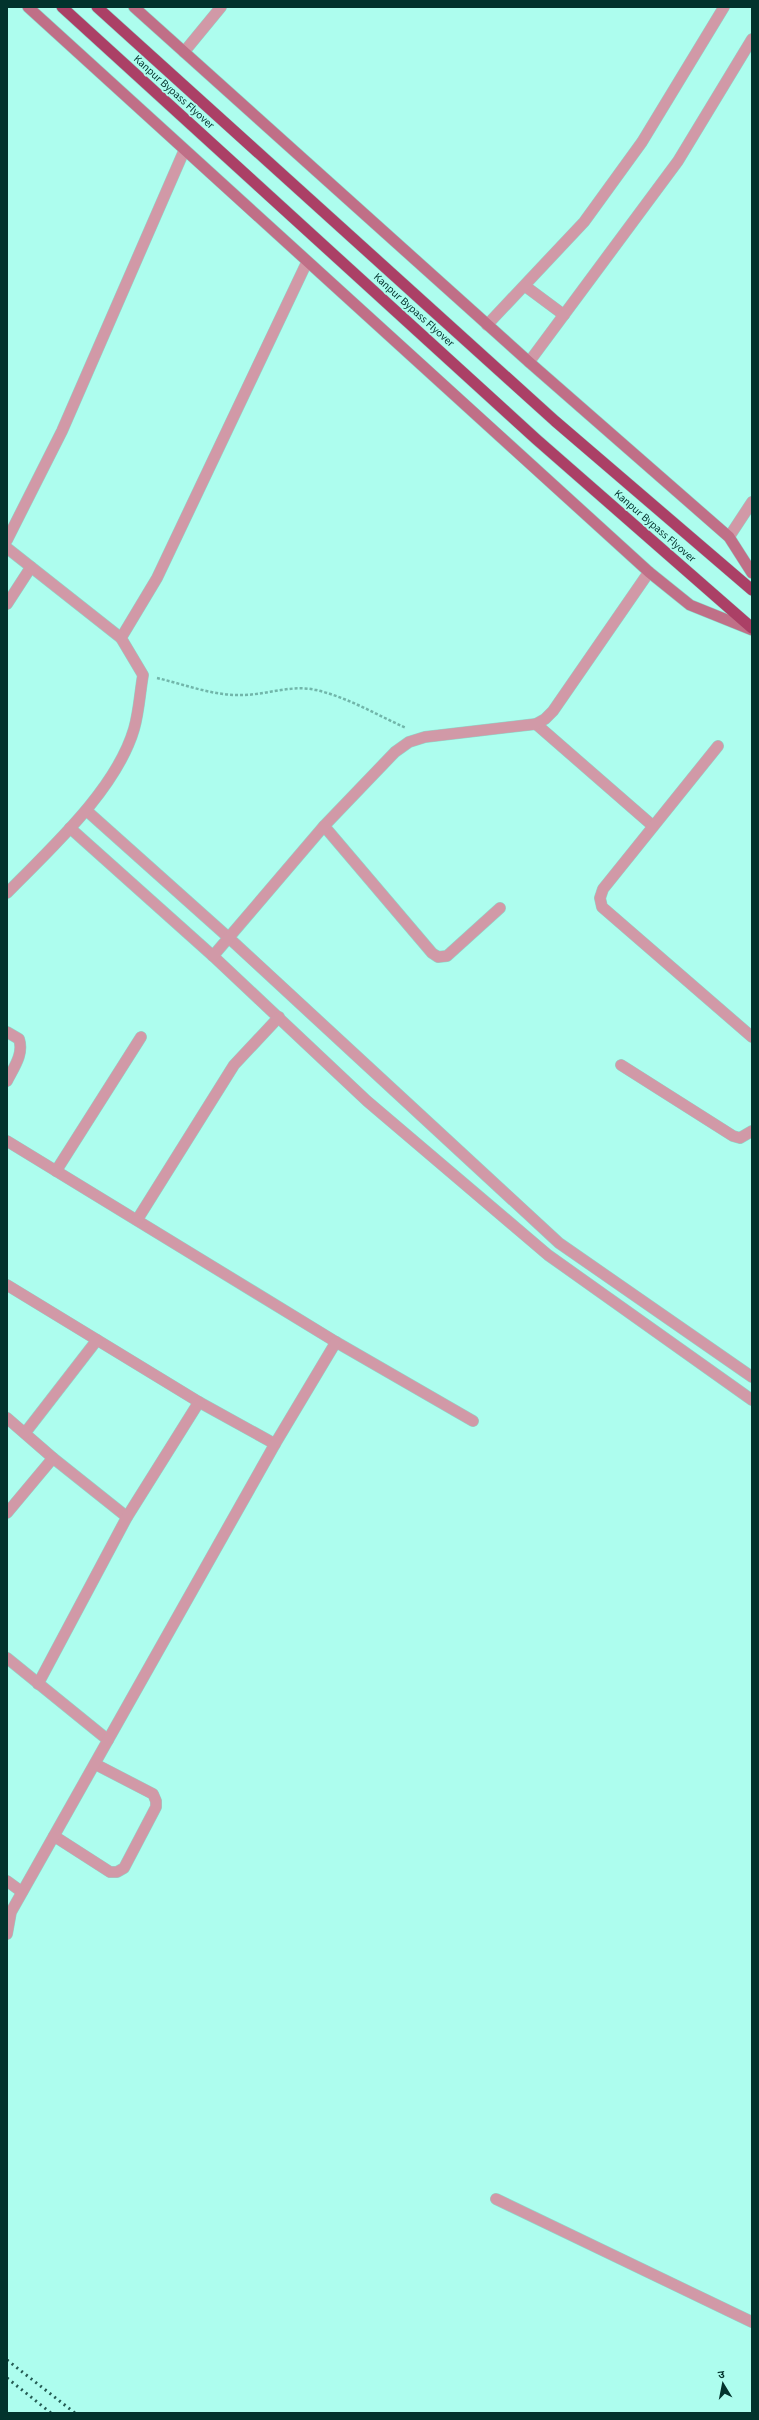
<svg xmlns="http://www.w3.org/2000/svg" width="759" height="2420" viewBox="0 0 759 2420" font-family="'Source Sans 3','Noto Sans Devanagari',sans-serif">
<rect width="100%" height="100%" fill="#adfdee"/>
<g fill="none" stroke-linecap="round" stroke-linejoin="round">
<defs>
<g id="minor">
<polyline points="184,52 221,7"/>
<polyline points="729,537 752,502"/>
<polyline points="7,540 62,431 184,151"/>
<polyline points="7,604 31,567"/>
<polyline points="121,638 157,578 307,262"/>
<polyline points="536,724 653,826"/>
<polyline points="718,746 603,889 600,898 602,907 752,1037"/>
<polyline points="87,811 229,938 559,1243 752,1377"/>
<polyline points="324,826 432,953 438,957 447,956 500,908"/>
<polyline points="70,828 213,956 367,1101 548,1255 752,1400"/>
<polyline points="213,956 324,826 395,752 409,742 425,737 536,724 545,719 553,711 649,572"/>
<path d="M7,1032L19,1039C24,1054 14,1067 7,1081"/>
<polyline points="621,1065 733,1136 740,1138 752,1131"/>
<polyline points="7,1141 336,1342 473,1421"/>
<polyline points="56,1171 141,1037"/>
<polyline points="137,1220 234,1065 279,1017"/>
<polyline points="7,1285 199,1402 275,1444"/>
<polyline points="7,1418 53,1458 127,1517"/>
<polyline points="25,1433 97,1340"/>
<polyline points="7,1513 53,1458"/>
<polyline points="7,1658 108,1740"/>
<polyline points="38,1684 127,1517 199,1402"/>
<polyline points="54,1836 110,1872 117,1872 124,1868 156,1807 156,1801 153,1794 95,1764"/>
<polyline points="7,1881 22,1892"/>
<polyline points="7,1934 11,1912 275,1444 336,1342"/>
<polyline points="496,2199 752,2322"/>
</g>
<g id="tertiary">
<polyline points="525,286 564,315"/>
<polyline points="487,325 584,222 642,142 724,7"/>
<polyline points="529,362 678,161 752,39"/>
<path d="M7,548L121,638L143,675C140,692 139,712 134,729C116,790 50,849 7,893"/>
</g>
<g id="secondary">
<polyline points="28,7 649,572 690,605 752,630"/>
<polyline points="134,7 529,362 729,537 752,573"/>
</g>
<g id="trunk">
<polyline points="62,7 536,439 752,628"/>
<polyline points="97,7 555,421 752,590"/>
</g>
</defs>
<use href="#minor" stroke="#8ed9cb" stroke-width="12"/>
<use href="#tertiary" stroke="#8ed9cb" stroke-width="12"/>
<use href="#secondary" stroke="#8ed9cb" stroke-width="12"/>
<use href="#trunk" stroke="#8ed9cb" stroke-width="12"/>
<path stroke="#71b6aa" stroke-width="2.5" stroke-dasharray="3 2" stroke-linecap="butt" d="M157,678C183,684 211,695 238,695C264,696 290,684 316,690C347,697 377,715 406,728"/>
<use href="#minor" stroke="#d199a7" stroke-width="11"/>
<use href="#tertiary" stroke="#d199a7" stroke-width="11"/>
<use href="#secondary" stroke="#c06f87" stroke-width="11"/>
<use href="#trunk" stroke="#ab4066" stroke-width="11"/>
<g stroke="#245b53" stroke-width="3" stroke-dasharray="2 4" stroke-linecap="butt">
<polyline points="7,2360 75,2413"/>
<polyline points="7,2378 51,2413"/>
</g>
</g>
<g text-anchor="middle" dominant-baseline="central" stroke-width="3.5" stroke-linejoin="round" paint-order="stroke">
<g font-size="11" fill="#02332d" stroke="#adfdee">
<text transform="translate(174 92) rotate(42)">Kanpur Bypass Flyover</text>
<text transform="translate(414 310) rotate(42)">Kanpur Bypass Flyover</text>
<text transform="translate(655 526) rotate(41)">Kanpur Bypass Flyover</text>
</g>
</g>
<rect width="759" height="2420" fill="none" stroke="#02332d" stroke-width="16"/>
<g transform="translate(723 2384) rotate(350)" stroke="#adfdee" stroke-width="3" paint-order="stroke">
<path d="M0-3L7 15L0 10L-7 15Z" fill="#02332d"/>
<text y="-6" font-size="11" font-weight="bold" text-anchor="middle" fill="#02332d">उ</text>
</g>
</svg>
